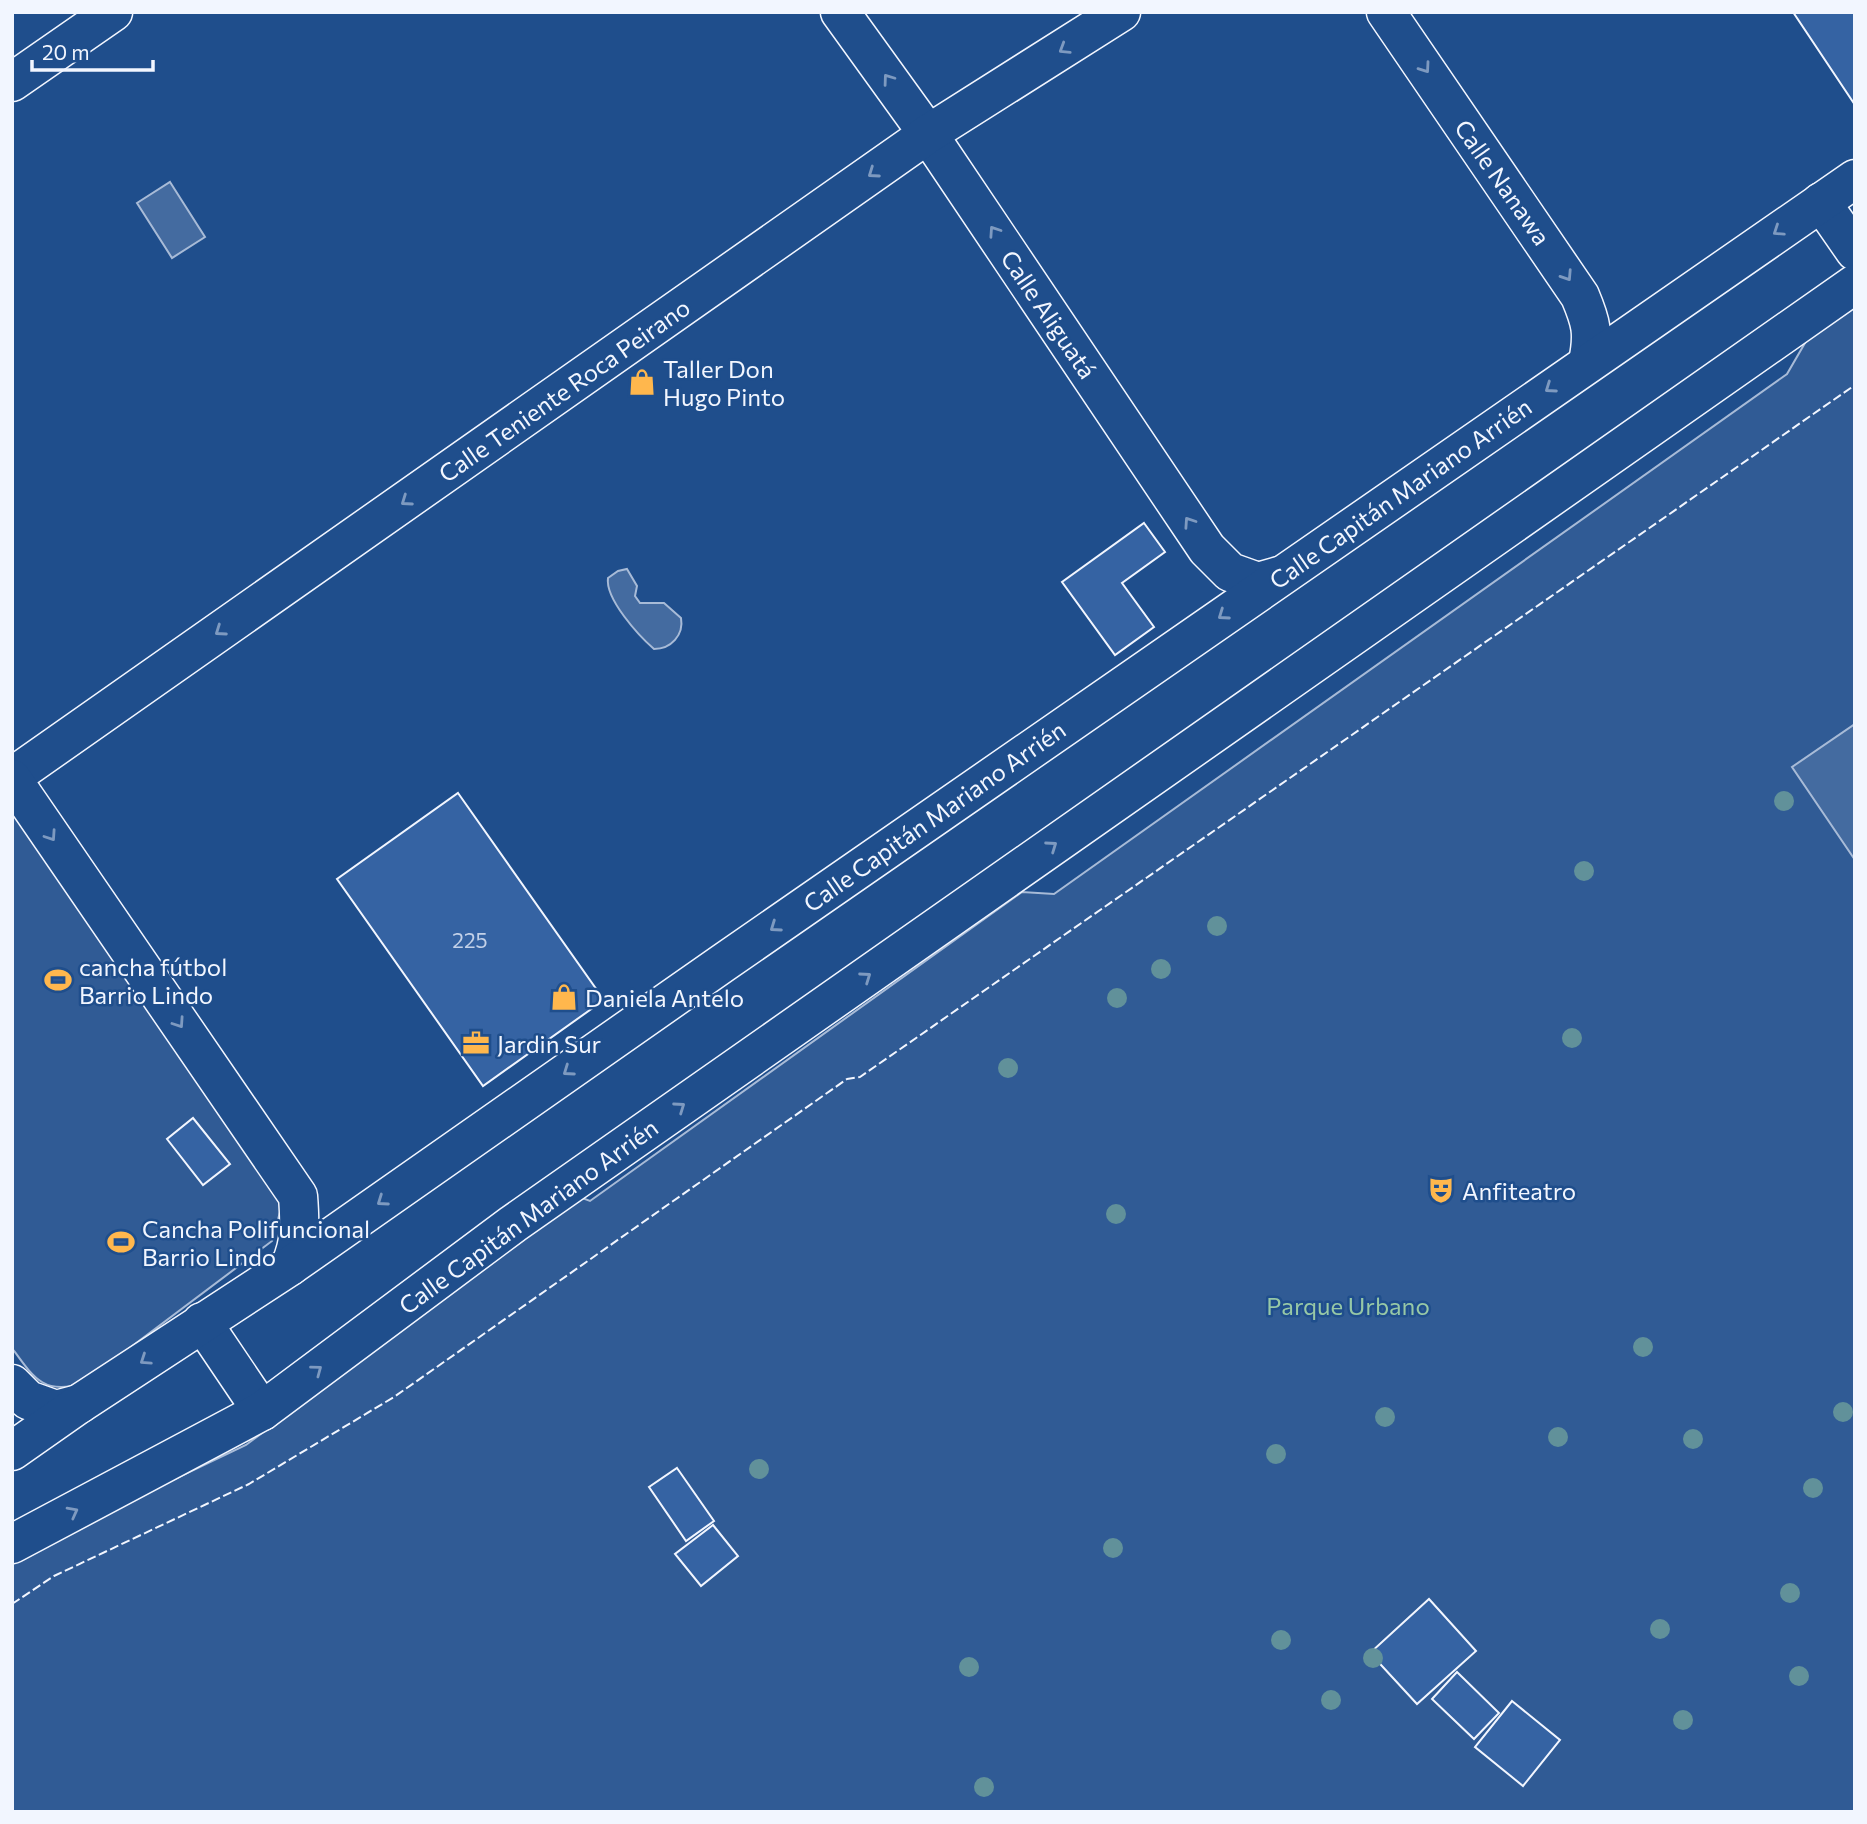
<svg xmlns="http://www.w3.org/2000/svg" width="1867" height="1824" viewBox="0 0 1867 1824" font-family="Commissioner,sans-serif">
<rect width="100%" height="100%" fill="#1f4e8c"/>
<g fill="#305b95" stroke="#a8bbd7" stroke-width="2">
<polygon points="1855,297 1855,1812 12,1812 12,1557 246,1445 401,1330 566,1192 590,1201 1022,892 1054,894 1787,374 1816,324"/>
<path d="M12,805L282,1205L272,1241L83,1383C44,1396 33,1377 12,1348Z"/>
</g>
<g fill="#446ba0" stroke="#a8bbd7" stroke-width="2">
<polygon points="170,182 205,237 172,258 137,203"/>
<path d="M627,569L637,586L635,596L640,603H664L681,618C684,635 671,649 654,649C639,636 605,599 608,578L618,571Z"/>
<polygon points="1855,724 1855,860 1792,767"/>
</g>
<g fill="#3563a3" stroke="#f2f6ff" stroke-width="2">
<polygon points="1793,12 1855,12 1855,105"/>
<polygon points="1144,523 1165,552 1122,583 1154,627 1115,655 1062,582"/>
<polygon points="458,793 604,1000 483,1086 337,879"/>
<polygon points="193,1118 230,1164 203,1185 167,1139"/>
<polygon points="677,1468 714,1521 686,1541 649,1487"/>
<polygon points="713,1525 738,1556 701,1586 675,1554"/>
<polygon points="1429,1599 1476,1651 1417,1704 1370,1653"/>
<polygon points="1457,1672 1499,1713 1474,1739 1432,1699"/>
<polygon points="1512,1701 1560,1740 1523,1786 1475,1747"/>
</g>
<g fill="none" stroke-linecap="round" stroke-linejoin="round">
<defs>
<g id="minor">
<polyline points="840,12 928,134 1207,549 1230,572 1258,582 1279,576"/>
<path d="M1386,12L1580,296C1591,322 1594,333 1588,362"/>
<polyline points="12,82 113,12"/>
<polyline points="1821,202 1855,251"/>
<polyline points="12,777 928,134 1121,12"/>
<path d="M12,779L298,1196C300,1222 301,1242 290,1266"/>
<polyline points="202,1322 262,1411"/>
<polyline points="12,1384 28,1400 56,1410 79,1404"/>
<polyline points="12,1451 79,1404 290,1266 723,963 1855,179"/>
<polyline points="12,1544 262,1411 513,1224 1855,284"/>
</g>
</defs>
<use href="#minor" stroke="#f2f6ff" stroke-width="41"/>
<use href="#minor" stroke="#1f4e8c" stroke-width="38"/>
<polyline stroke="#f2f6ff" stroke-width="2" stroke-dasharray="9 3.5" stroke-linecap="butt" points="12,1604 54,1576 249,1484 394,1397 847,1079 860,1077 1855,385"/>
</g>
<g fill="#61919a">
<circle cx="1784" cy="801" r="10"/>
<circle cx="1584" cy="871" r="10"/>
<circle cx="1217" cy="926" r="10"/>
<circle cx="1161" cy="969" r="10"/>
<circle cx="1117" cy="998" r="10"/>
<circle cx="1572" cy="1038" r="10"/>
<circle cx="1008" cy="1068" r="10"/>
<circle cx="1116" cy="1214" r="10"/>
<circle cx="1643" cy="1347" r="10"/>
<circle cx="1843" cy="1412" r="10"/>
<circle cx="1385" cy="1417" r="10"/>
<circle cx="1558" cy="1437" r="10"/>
<circle cx="1693" cy="1439" r="10"/>
<circle cx="1276" cy="1454" r="10"/>
<circle cx="759" cy="1469" r="10"/>
<circle cx="1813" cy="1488" r="10"/>
<circle cx="1113" cy="1548" r="10"/>
<circle cx="1790" cy="1593" r="10"/>
<circle cx="1660" cy="1629" r="10"/>
<circle cx="1281" cy="1640" r="10"/>
<circle cx="1373" cy="1658" r="10"/>
<circle cx="969" cy="1667" r="10"/>
<circle cx="1799" cy="1676" r="10"/>
<circle cx="1331" cy="1700" r="10"/>
<circle cx="1683" cy="1720" r="10"/>
<circle cx="984" cy="1787" r="10"/>
</g>
<defs><path id="oneway-chevron" d="M-2-3.5L2.5 0L-2 3.5" fill="none" stroke-width="1.6" stroke-linecap="round" stroke-linejoin="round" transform="scale(1.75)"/></defs>
<g stroke="#7e9ac0">
<use href="#oneway-chevron" transform="translate(1064 49) rotate(148)"/>
<use href="#oneway-chevron" transform="translate(1425 68) rotate(55)"/>
<use href="#oneway-chevron" transform="translate(888 79) rotate(-126)"/>
<use href="#oneway-chevron" transform="translate(873 173) rotate(145)"/>
<use href="#oneway-chevron" transform="translate(994 231) rotate(-124)"/>
<use href="#oneway-chevron" transform="translate(1778 231) rotate(146)"/>
<use href="#oneway-chevron" transform="translate(1567 276) rotate(57)"/>
<use href="#oneway-chevron" transform="translate(1550 388) rotate(145)"/>
<use href="#oneway-chevron" transform="translate(406 501) rotate(145)"/>
<use href="#oneway-chevron" transform="translate(1189 522) rotate(-124)"/>
<use href="#oneway-chevron" transform="translate(1223 615) rotate(145)"/>
<use href="#oneway-chevron" transform="translate(220 631) rotate(145)"/>
<use href="#oneway-chevron" transform="translate(51 836) rotate(56)"/>
<use href="#oneway-chevron" transform="translate(1052 846) rotate(-35)"/>
<use href="#oneway-chevron" transform="translate(775 927) rotate(145)"/>
<use href="#oneway-chevron" transform="translate(866 977) rotate(-35)"/>
<use href="#oneway-chevron" transform="translate(179 1023) rotate(56)"/>
<use href="#oneway-chevron" transform="translate(568 1071) rotate(145)"/>
<use href="#oneway-chevron" transform="translate(680 1107) rotate(-35)"/>
<use href="#oneway-chevron" transform="translate(382 1201) rotate(145)"/>
<use href="#oneway-chevron" transform="translate(145 1360) rotate(146)"/>
<use href="#oneway-chevron" transform="translate(317 1370) rotate(-37)"/>
<use href="#oneway-chevron" transform="translate(73 1512) rotate(-28)"/>
</g>
<defs>
<symbol id="shop-bare" viewBox="-9 -9 18 18"><path d="M-5-2.5h2.3a2.7 3.5 0 0 1 5.4 0H5L5.5 6h-11ZM-1.5-2.5h3a1.5 2.3 0 0 0-3 0Z" fill="#ffb74d" stroke="#1f4e8c" stroke-width="2.5" paint-order="stroke"/></symbol>
<symbol id="stadium-bare" viewBox="-9 -9 18 18"><path d="M0-5a6.5 5 0 1 0 0 10a6.5 5 0 1 0 0-10ZM-3.5-1.8h7v3.6h-7Z" fill="#ffb74d" stroke="#1f4e8c" stroke-width="2.5" paint-order="stroke"/></symbol>
<symbol id="office-bare" viewBox="-9 -9 18 18"><path d="M-6-3h4V-5.5h4V-3h4V5H-6ZM-1-4.5V-3h2v-1.5ZM-6 0V1H6V0Z" fill="#ffb74d" stroke="#1f4e8c" stroke-width="2.5" paint-order="stroke"/></symbol>
<symbol id="theatre-bare" viewBox="-9 -9 18 18"><path d="M-5-5.5Q0-4 5-5.5V0Q5 5 0 6Q-5 5-5 0ZM-3.3-2.5H-1v1.5H-3.3ZM1-2.5H3.3v1.5H1ZM-2.8 1Q0 5.5 2.8 1Z" fill="#ffb74d" stroke="#1f4e8c" stroke-width="2.5" paint-order="stroke"/></symbol>
</defs>
<g fill-rule="evenodd">
<use href="#shop-bare" x="623" y="363" width="38" height="38"/>
<use href="#stadium-bare" x="39" y="961" width="38" height="38"/>
<use href="#shop-bare" x="545" y="978" width="38" height="38"/>
<use href="#office-bare" x="457" y="1024" width="38" height="38"/>
<use href="#theatre-bare" x="1422" y="1171" width="38" height="38"/>
<use href="#stadium-bare" x="102" y="1223" width="38" height="38"/>
</g>
<g text-anchor="middle" dominant-baseline="central" stroke-width="5" stroke-linejoin="round" paint-order="stroke">
<g font-size="21" fill="#c3d1e8">
<text x="470" y="939">225</text>
</g>
<g font-size="24" fill="#f2f6ff" stroke="#1f4e8c">
<text transform="translate(1503 182) rotate(55)">Calle Nanawa</text>
<text transform="translate(1049 314) rotate(56)">Calle Aliguatá</text>
<text transform="translate(564 390) rotate(-35)">Calle Teniente Roca Peirano</text>
<text transform="translate(1400 493) rotate(-35)">Calle Capitán Mariano Arrién</text>
<text transform="translate(934 816) rotate(-35)">Calle Capitán Mariano Arrién</text>
<text transform="translate(528 1216) rotate(-36)">Calle Capitán Mariano Arrién</text>
</g>
<g font-size="24" fill="#f2f6ff" stroke="#1f4e8c" text-anchor="start">
<text x="663" y="368">Taller Don<tspan x="663" dy="28">Hugo Pinto</tspan></text>
<text x="79" y="966">cancha fútbol<tspan x="79" dy="28">Barrio Lindo</tspan></text>
<text x="585" y="997">Daniela Antelo</text>
<text x="497" y="1043">Jardin Sur</text>
<text x="1462" y="1190">Anfiteatro</text>
<text x="142" y="1228">Cancha Polifuncional<tspan x="142" dy="28">Barrio Lindo</tspan></text>
</g>
<g font-size="24" fill="#97c8a6" stroke="#1f4e8c">
<text x="1348" y="1305">Parque Urbano</text>
</g>
</g>
<rect width="1867" height="1824" fill="none" stroke="#f2f6ff" stroke-width="28"/>
<path d="M32 60v10h121v-10" fill="none" stroke="#f2f6ff" stroke-width="3.5"/>
<text x="42" y="60" font-size="21" fill="#f2f6ff" stroke="#1f4e8c" stroke-width="5" paint-order="stroke">20 m</text>
</svg>
